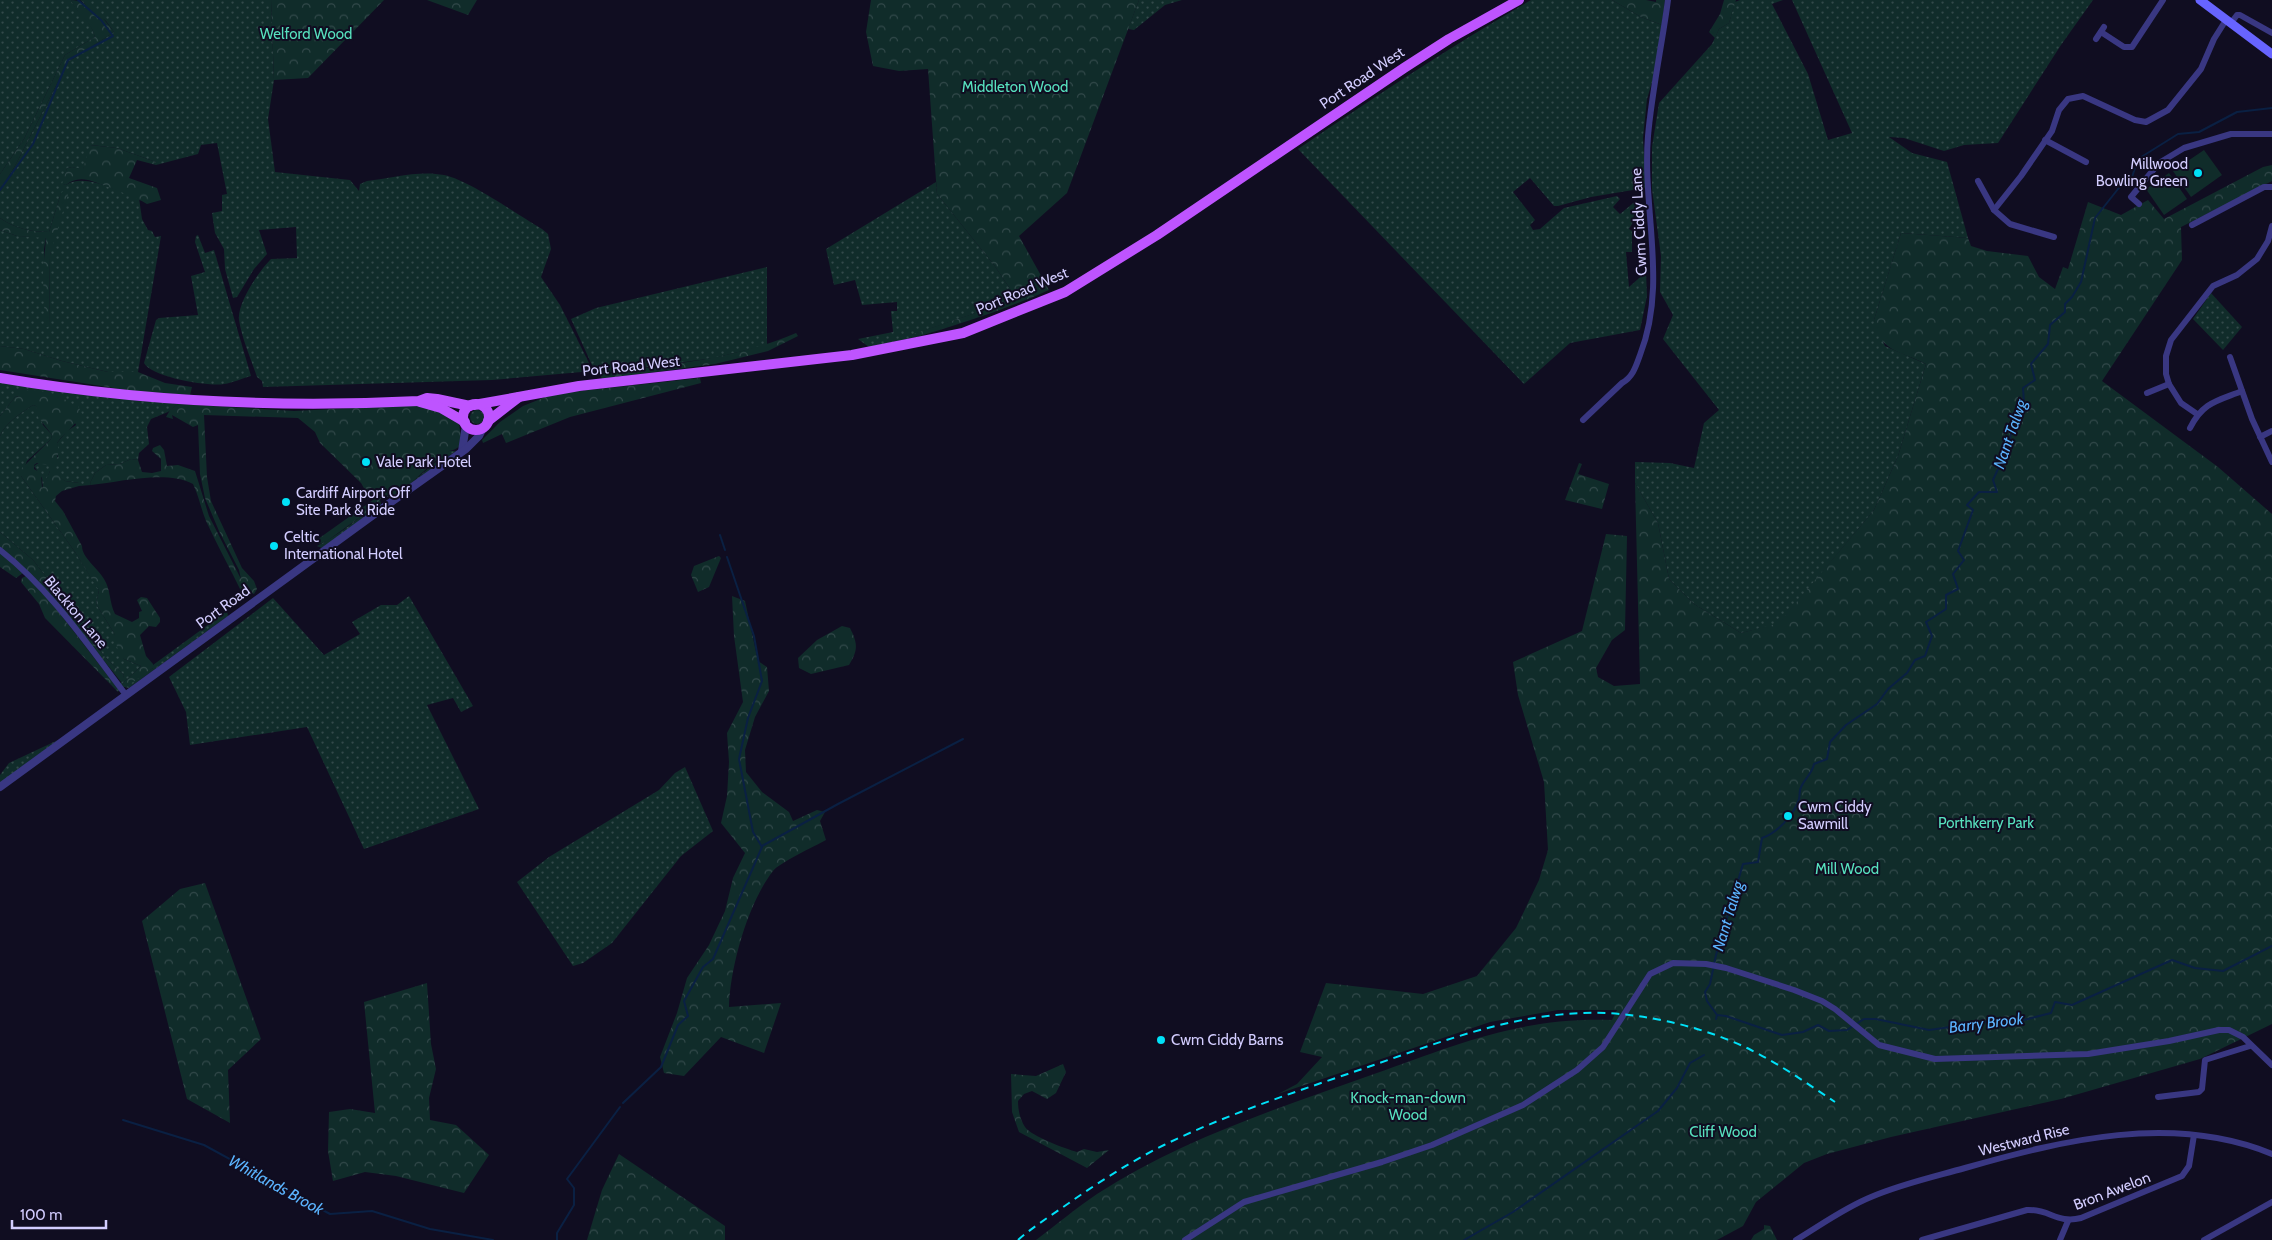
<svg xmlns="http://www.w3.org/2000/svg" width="2272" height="1240" viewBox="0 0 2272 1240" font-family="Cabin,sans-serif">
<defs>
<pattern id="grass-dots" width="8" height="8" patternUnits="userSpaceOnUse" patternTransform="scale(1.25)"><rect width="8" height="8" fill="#102c2a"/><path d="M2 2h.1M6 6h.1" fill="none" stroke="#32494a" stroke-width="1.8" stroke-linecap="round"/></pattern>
<pattern id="forest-crowns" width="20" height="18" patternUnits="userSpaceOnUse" patternTransform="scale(1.25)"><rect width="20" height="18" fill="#102c2a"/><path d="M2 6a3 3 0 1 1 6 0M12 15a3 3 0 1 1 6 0" fill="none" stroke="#32494a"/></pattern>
</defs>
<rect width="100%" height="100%" fill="#100d21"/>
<g fill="url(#grass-dots)">
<path d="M0,0H71C78,16 90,17 95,37L65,55L24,139L0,174Z"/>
<path d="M80,0H271L274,80L268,119L275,172L350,180L359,191L360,184L367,181C391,178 420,170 444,175C471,181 516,214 542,229L548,234L551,249L541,277L560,305L593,371L492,380L263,387L262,381L257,377C251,359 242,339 239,320C237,303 259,271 271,259L297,258L296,227L259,230L267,254L254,269L237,297L233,298L225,269L224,249L215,233L212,213L222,211V195L227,194L217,143L201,145L198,154L156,165V162L117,148L91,145L83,170L72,167L67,168L63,184L66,185C84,172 119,192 139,198L142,219L148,230L152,231L155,237L161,236L138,372H108L62,361L24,349L0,346V230L17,236L46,237L44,249L49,326L50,255L61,193L49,232C31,232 14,228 0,218V191L16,164L68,62L114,32L106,21Z"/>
<polygon points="1139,0 1182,0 1165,5 1134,30 1128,29"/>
<path d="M1531,0H1612L1641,17L1662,25L1655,72L1647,99L1643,138L1646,188H1642L1639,192L1633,190L1591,197L1558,206H1554L1530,178L1513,192L1535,220L1530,225L1533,230L1540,229L1564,208L1617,196L1620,199L1613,207L1620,214L1637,200L1632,224L1629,229L1632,231V252H1626L1629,287L1646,272L1647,296L1640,330L1570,343L1524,384L1298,149C1374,97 1451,46 1531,0Z"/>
<polygon points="1740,0 1783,0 1772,4 1808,74 1828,140 1852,133 1792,0 2093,0 2061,45 1998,143 1964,145 1944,151 1904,138 1889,137 1912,153 1947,162 1968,238 1901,233 1874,320 1885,346 1926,364 1898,456 1874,510 1779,624 1741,633 1694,604 1669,579 1658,523 1635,483 1635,462 1670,463 1694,468 1704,423 1719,410 1663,339 1673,315 1660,292 1661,256 1652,189 1652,147 1659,103 1712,44 1719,29 1729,23 1735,2"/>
<polygon points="936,182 937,194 994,265 1017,299 914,334 920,336 869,347 858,339 893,332 891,311 897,311 897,302 862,305 855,280 834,285 826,249"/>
<path d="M198,235L205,253L214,250L251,376C242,378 233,383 224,384C209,387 151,377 144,363L156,320L159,318L198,315L191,276L205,272L195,242L196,236Z"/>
<polygon points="767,267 767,345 714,358 596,374 571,319 596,308"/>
<polygon points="2211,293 2242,327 2223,350 2193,319"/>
<polygon points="0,381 60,391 178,404 168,412 151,419 147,427 149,444 139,453 138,460 131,459 120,464 106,465 95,473 90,483 91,485 79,486 79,483 65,481 50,471 43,488 42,478 34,466 40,462 44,464 58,457 57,443 67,431 76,425 64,399 18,396 15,397 0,416"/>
<path d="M33,405L36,406L43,425L52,435L51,439L27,461L21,476L75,552L99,590L96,604L114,633L124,659L141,666L122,684L123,687L153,668V665L227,611L228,616L129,688L120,686L124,675L105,657L91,639L68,595L50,582L33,560L0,532V436C6,422 20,414 33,405Z"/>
<circle cx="477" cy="417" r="7"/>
<polygon points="449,451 456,451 394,496 385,497 410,484"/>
<path d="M380,499L381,505L322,548L317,546C340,534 362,517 380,499Z"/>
<polygon points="409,596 473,706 461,712 453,698 427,705 479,809 364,849 307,727 190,745 186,712 169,677 273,598 324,655 360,634 352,622 381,605 397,605"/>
<polygon points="58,740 0,783 0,775 9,763"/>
<polygon points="685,767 713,831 681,856 612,943 583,963 573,966 517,882 549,857 659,790 675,773"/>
</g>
<g fill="url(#forest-crowns)">
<path d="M71,0C88,0 105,19 114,32L68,62L16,164L0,191V174L24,139L65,55L95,37C90,18 77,16 71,0Z"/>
<polygon points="271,0 384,0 308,78 274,80"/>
<polygon points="427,0 477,0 468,15"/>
<path d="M871,0H1139L1067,193L1019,236L1049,290C1007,309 963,323 920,336L913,334L1017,299L994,265L937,194L928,69L899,71L873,66L866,32Z"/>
<polygon points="1612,0 1646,0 1656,2 1656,0 1665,0 1662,25 1641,17"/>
<polygon points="1724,0 1736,0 1729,23 1719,29 1715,38 1709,32 1720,14"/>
<path d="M90,145L117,148L156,162V165L137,160L129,178L157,188L161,200L147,204C140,199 97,182 88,180C79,178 72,180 66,185L62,184L67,168L72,167L83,169Z"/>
<path d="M2272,165V181L2181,227L2182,260L2102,381L2218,467L2272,514V1024L2200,1059L2061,1099L1891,1137L1827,1154L1804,1163L1756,1202L1743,1226L1717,1240H1036C1056,1225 1076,1208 1097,1194C1182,1139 1279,1108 1374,1074C1458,1044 1520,1017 1612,1020L1617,1010H1558L1490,1022L1278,1094L1297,1084L1322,1057L1300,1052L1326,983L1423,994L1477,976L1516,928L1539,880L1548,850L1544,782L1518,695L1513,662L1582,631L1606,534L1627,536L1625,630L1612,640L1596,668L1598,677L1614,686L1640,684L1635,483L1658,523L1669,579L1694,604L1741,633L1779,623L1874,510L1898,456L1926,364C1901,351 1879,352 1874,320L1901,233L1968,238L1971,246L1987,251L2028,256L2039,277L2055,289L2063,267L2068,269L2088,202L2121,215L2148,200L2164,219L2263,167Z"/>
<path d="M66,189L69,191L50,255L49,326L45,328L43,274L46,238L17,236L0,230V218C14,228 31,232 49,232L61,193Z"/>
<path d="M796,333L798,336L768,351L715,364L602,379L600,374C667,365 733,360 796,333Z"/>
<polygon points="0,346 24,349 62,361 108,372 138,372 165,383 192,387 190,395 133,391 0,370"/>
<polygon points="700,378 701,383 570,417 506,443 502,434 483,443 482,440 500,422 523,406 553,394"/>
<path d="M21,390C33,390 49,391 61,397C68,401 70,404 78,406L82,414C75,426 65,432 57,443L59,451L55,464L51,466L37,463L34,465V469L41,473L42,488L50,471L54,468L60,471V477L65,481L79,483V486L62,491L56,496L55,501L63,511L82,546C82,558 98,568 104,579C111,590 109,602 115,614L132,622L139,618V612L142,611L137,600L141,597L147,598L160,618V622L156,627L149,626L140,635L146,656L153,664V668L126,687H123L122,684L141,666L124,659L118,651L114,633L96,604L99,590L96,586L75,552L21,476L20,470L51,439L52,435L38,417L36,406L33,405C20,414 6,422 0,436V416L15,397L19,396Z"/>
<path d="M178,404L294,411L417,405L430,407L459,421C459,434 468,448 449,451L445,457L435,461L410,484L397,490L395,494L385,496L379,500V506L374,507L327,541L319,544L317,543L318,539L373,500L369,497L361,483L320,443L315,432L298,418L204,415L207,477L211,501L242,568L254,581L257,589L254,594L248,592L245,593L241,591C230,568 217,545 206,521C201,509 199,496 193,484C166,470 121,482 91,485L90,483L95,473L106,465L120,464L131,459L138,460L142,472L152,473L161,471V459L152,451L153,448L160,445L164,450L167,466L178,465L195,471L209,516L241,579L239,570L219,531L205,498L200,474L198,425L193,427L172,415L173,419L166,417L170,410Z"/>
<polygon points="1579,463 1582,464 1578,474 1609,484 1602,509 1565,500"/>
<polygon points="0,532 33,560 50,582 68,595 91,639 105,657 124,675 122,683 52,597 0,549"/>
<polygon points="0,552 23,573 16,578 0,567"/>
<polygon points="719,556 721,558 709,587 698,592 691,575 694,566"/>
<polygon points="26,576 51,602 119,690 118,692 45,618 39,604 21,582 22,578"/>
<path d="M732,596L745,601L758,661L767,667L769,691L755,717L745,750L746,772L762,792L789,812L793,821L817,810L825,812L820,821L826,840C815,846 779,863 773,871C748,903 730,967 729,1007L781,1003L764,1053L721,1037L684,1076L664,1073L660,1057L677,1013L687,978L709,945L725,911L733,878L745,853L721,823L727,796L729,762L727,733L743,702L734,636Z"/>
<path d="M842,626L850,628C858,644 858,650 849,665L811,674L799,668L798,658L817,640Z"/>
<polygon points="205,883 261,1039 228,1070 230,1123 187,1099 142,921 180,889"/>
<polygon points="427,983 431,1044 436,1069 429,1098 430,1120 456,1125 489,1155 464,1193 396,1176 365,1172 333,1181 328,1151 329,1112 350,1109 375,1113 364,1002"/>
<path d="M1063,1064L1066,1072L1056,1093L1047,1099L1032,1091L1024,1094L1018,1101C1018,1110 1020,1119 1025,1127C1031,1136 1066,1149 1077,1152L1084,1149L1097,1152L1109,1150L1087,1168L1019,1132L1012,1112L1011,1074L1036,1076Z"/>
<polygon points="619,1154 725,1226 725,1240 587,1240 602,1190"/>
<polygon points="1764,1225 1770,1226 1777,1240 1751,1240 1754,1235 1764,1229"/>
</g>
<g fill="#102c2a">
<polygon points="2204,150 2222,175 2191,197 2173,171"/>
<polygon points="2169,173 2187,199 2164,215 2146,189"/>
</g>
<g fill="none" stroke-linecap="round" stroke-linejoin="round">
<g stroke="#0a2043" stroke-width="2">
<polyline points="0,190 33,144 68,60 113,36 101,20 78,0"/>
<polyline points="720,535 725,550"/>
<polyline points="762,846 838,804 963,739"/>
<polyline points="1717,1015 1726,1016 1782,1035 1803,1032 1818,1025 1829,1031 1847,1030 1864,1019 1876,1019 1929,1030 2000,1020 2016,1022 2051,1013 2055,1002 2072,1005 2172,960 2195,968 2223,971 2272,946"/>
<path d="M1716,1019L1717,1015L1707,1001L1705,992L1710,984L1716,955L1743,864L1758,862L1762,838C1777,833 1794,815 1799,799C1800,795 1799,791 1801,787C1805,778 1812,774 1814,764L1827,759L1830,742L1846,725L1877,704L1888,689L1907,673L1915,660L1925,656L1932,636L1926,622L1946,609V595L1958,589L1953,574L1964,560L1958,551L1973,510L1967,505L1979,492H1997L1993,480L2007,449L2015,419L2013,414L2024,402L2023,388L2035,380L2031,364L2048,344L2050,325L2065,312V304L2072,297L2081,282L2095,218L2118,189L2132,177L2138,159L2178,134L2199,132L2237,112L2272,108"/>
<polyline points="623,1103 661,1067 678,1025 688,1016 684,1001 703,967 713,959 762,847 753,832 739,759 748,718 762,681 754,636 727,557"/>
<polyline points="123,1120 204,1145 330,1214 372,1211 430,1229 493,1240"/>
<polyline points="557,1240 557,1233 574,1205 574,1188 567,1179 620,1107"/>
<polyline points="1464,1240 1513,1212 1658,1111 1677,1088 1690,1063 1704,1055"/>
</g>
<g stroke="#393782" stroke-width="6">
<polyline points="2231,23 2237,15 2240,15 2272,33"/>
<polyline points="2101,32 2124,47 2132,47 2163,0"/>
<polyline points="2096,39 2104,27"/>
<polyline points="2045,140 2086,162"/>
<polyline points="1978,181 1994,210 2010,224 2054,237"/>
<polyline points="2139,204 2131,197 2159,163 2184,148 2231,134 2272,134"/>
<polyline points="1994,210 2021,176 2052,131 2059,110 2068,99 2083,96 2135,120 2146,122 2168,110 2201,69 2214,39 2226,20"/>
<polyline points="2192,225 2264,187 2272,187"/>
<polyline points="2230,357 2252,419 2272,462"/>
<polyline points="2147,393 2169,384"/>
<polyline points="2197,414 2181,403 2169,384 2166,374 2166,356 2171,340 2213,286 2237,275 2257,259 2268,241 2272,226"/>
<path d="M1583,420L1622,383C1633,377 1636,366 1640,355C1668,284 1642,210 1648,136C1652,90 1662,45 1668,0"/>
<path d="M2190,428C2203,402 2217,401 2242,391"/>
<polyline points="2260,437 2272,431"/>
<path d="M0,550C51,590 87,644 126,695"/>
<polyline points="2158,1097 2199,1092 2202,1089 2205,1060 2250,1046"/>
<polyline points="1185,1240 1244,1202 1382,1162 1432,1145 1523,1105 1577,1070 1603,1047 1650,974 1673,963 1706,964 1726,968 1794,990 1822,1001 1835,1009 1879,1045 1935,1059 2088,1054 2169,1041 2219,1030 2229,1030 2243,1037 2272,1065"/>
<path d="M1796,1240C1821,1225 1844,1208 1871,1197C1901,1184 1933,1177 1965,1168C2063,1140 2173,1113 2272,1154"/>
<path d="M1922,1240L2027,1210C2050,1209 2057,1224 2081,1218L2182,1176L2189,1166L2194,1135"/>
<polyline points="2060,1240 2068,1221"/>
<polyline points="2204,1240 2272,1202"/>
</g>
<g stroke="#393782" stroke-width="8">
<polyline points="462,451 466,425"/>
<polyline points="0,787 387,505 466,449 479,436 483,428"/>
</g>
<polyline stroke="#6764ff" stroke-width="9" points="2200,0 2272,54"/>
<g stroke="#be54ff" stroke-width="10">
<path d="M0,378C141,402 277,408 419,401L427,398L437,399L470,406"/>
<polyline points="420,402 441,408 465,422"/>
<circle cx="476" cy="417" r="13"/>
<polyline points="474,405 579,386 852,355 963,333 1065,292 1157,235 1404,68 1449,39 1519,0"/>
<polyline points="488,421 519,397"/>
</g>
<path stroke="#00e1f8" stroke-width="2" stroke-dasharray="8 6" stroke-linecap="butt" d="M1018,1240C1034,1226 1052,1215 1069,1203C1099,1182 1130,1162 1164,1145C1227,1114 1301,1090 1368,1067C1454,1037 1543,1002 1637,1016C1675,1021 1717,1033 1751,1050C1781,1065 1808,1084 1835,1102"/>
</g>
<g fill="#00e1f8" stroke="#100d21" stroke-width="2">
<circle cx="2198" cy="173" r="5"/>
<circle cx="366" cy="462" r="5"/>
<circle cx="286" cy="502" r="5"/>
<circle cx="274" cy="546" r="5"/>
<circle cx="1788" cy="816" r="5"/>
<circle cx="1161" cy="1040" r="5"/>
</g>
<g text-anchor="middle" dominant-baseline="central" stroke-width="4" stroke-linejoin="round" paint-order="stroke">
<g font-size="15" fill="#57e1be" stroke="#100d21">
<text x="306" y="34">Welford Wood</text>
<text x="1015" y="87">Middleton Wood</text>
<text x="1986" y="823">Porthkerry Park</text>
<text x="1847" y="869">Mill Wood</text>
<text x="1408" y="1098">Knock-man-down<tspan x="1408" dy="17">Wood</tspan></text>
<text x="1723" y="1132">Cliff Wood</text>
</g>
<g font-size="15" fill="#d3cdff" stroke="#100d21">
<text transform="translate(1362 78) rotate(-34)">Port Road West</text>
<text transform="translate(1639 222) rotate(-93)">Cwm Ciddy Lane</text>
<text transform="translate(1022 291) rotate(-23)">Port Road West</text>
<text transform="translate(631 366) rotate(-6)">Port Road West</text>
<text transform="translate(223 607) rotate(-36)">Port Road</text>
<text transform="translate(76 612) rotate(50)">Blackton Lane</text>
<text transform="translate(2024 1140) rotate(-14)">Westward Rise</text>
<text transform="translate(2112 1191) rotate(-21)">Bron Awelon</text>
</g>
<g font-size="15" fill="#d3cdff" stroke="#100d21" text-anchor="start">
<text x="2188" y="164" text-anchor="end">Millwood<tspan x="2188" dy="17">Bowling Green</tspan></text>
<text x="376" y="462">Vale Park Hotel</text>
<text x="296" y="493">Cardiff Airport Off<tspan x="296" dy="17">Site Park &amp; Ride</tspan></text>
<text x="284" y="537">Celtic<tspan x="284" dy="17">International Hotel</tspan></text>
<text x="1798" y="807">Cwm Ciddy<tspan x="1798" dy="17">Sawmill</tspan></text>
<text x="1171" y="1040">Cwm Ciddy Barns</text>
</g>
<g font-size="16" font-style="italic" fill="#5bb4ff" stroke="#100d21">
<text transform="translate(2010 434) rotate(-71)">Nant Talwg</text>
<text transform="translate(1728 916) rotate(-73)">Nant Talwg</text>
<text transform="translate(1986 1023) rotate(-7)">Barry Brook</text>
<text transform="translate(276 1185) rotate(29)">Whitlands Brook</text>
</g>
</g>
<path d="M12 1220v8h94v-8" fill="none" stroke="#d3cdff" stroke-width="2.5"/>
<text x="20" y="1220" font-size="15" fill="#d3cdff" stroke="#100d21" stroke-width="4" paint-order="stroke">100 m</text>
</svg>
